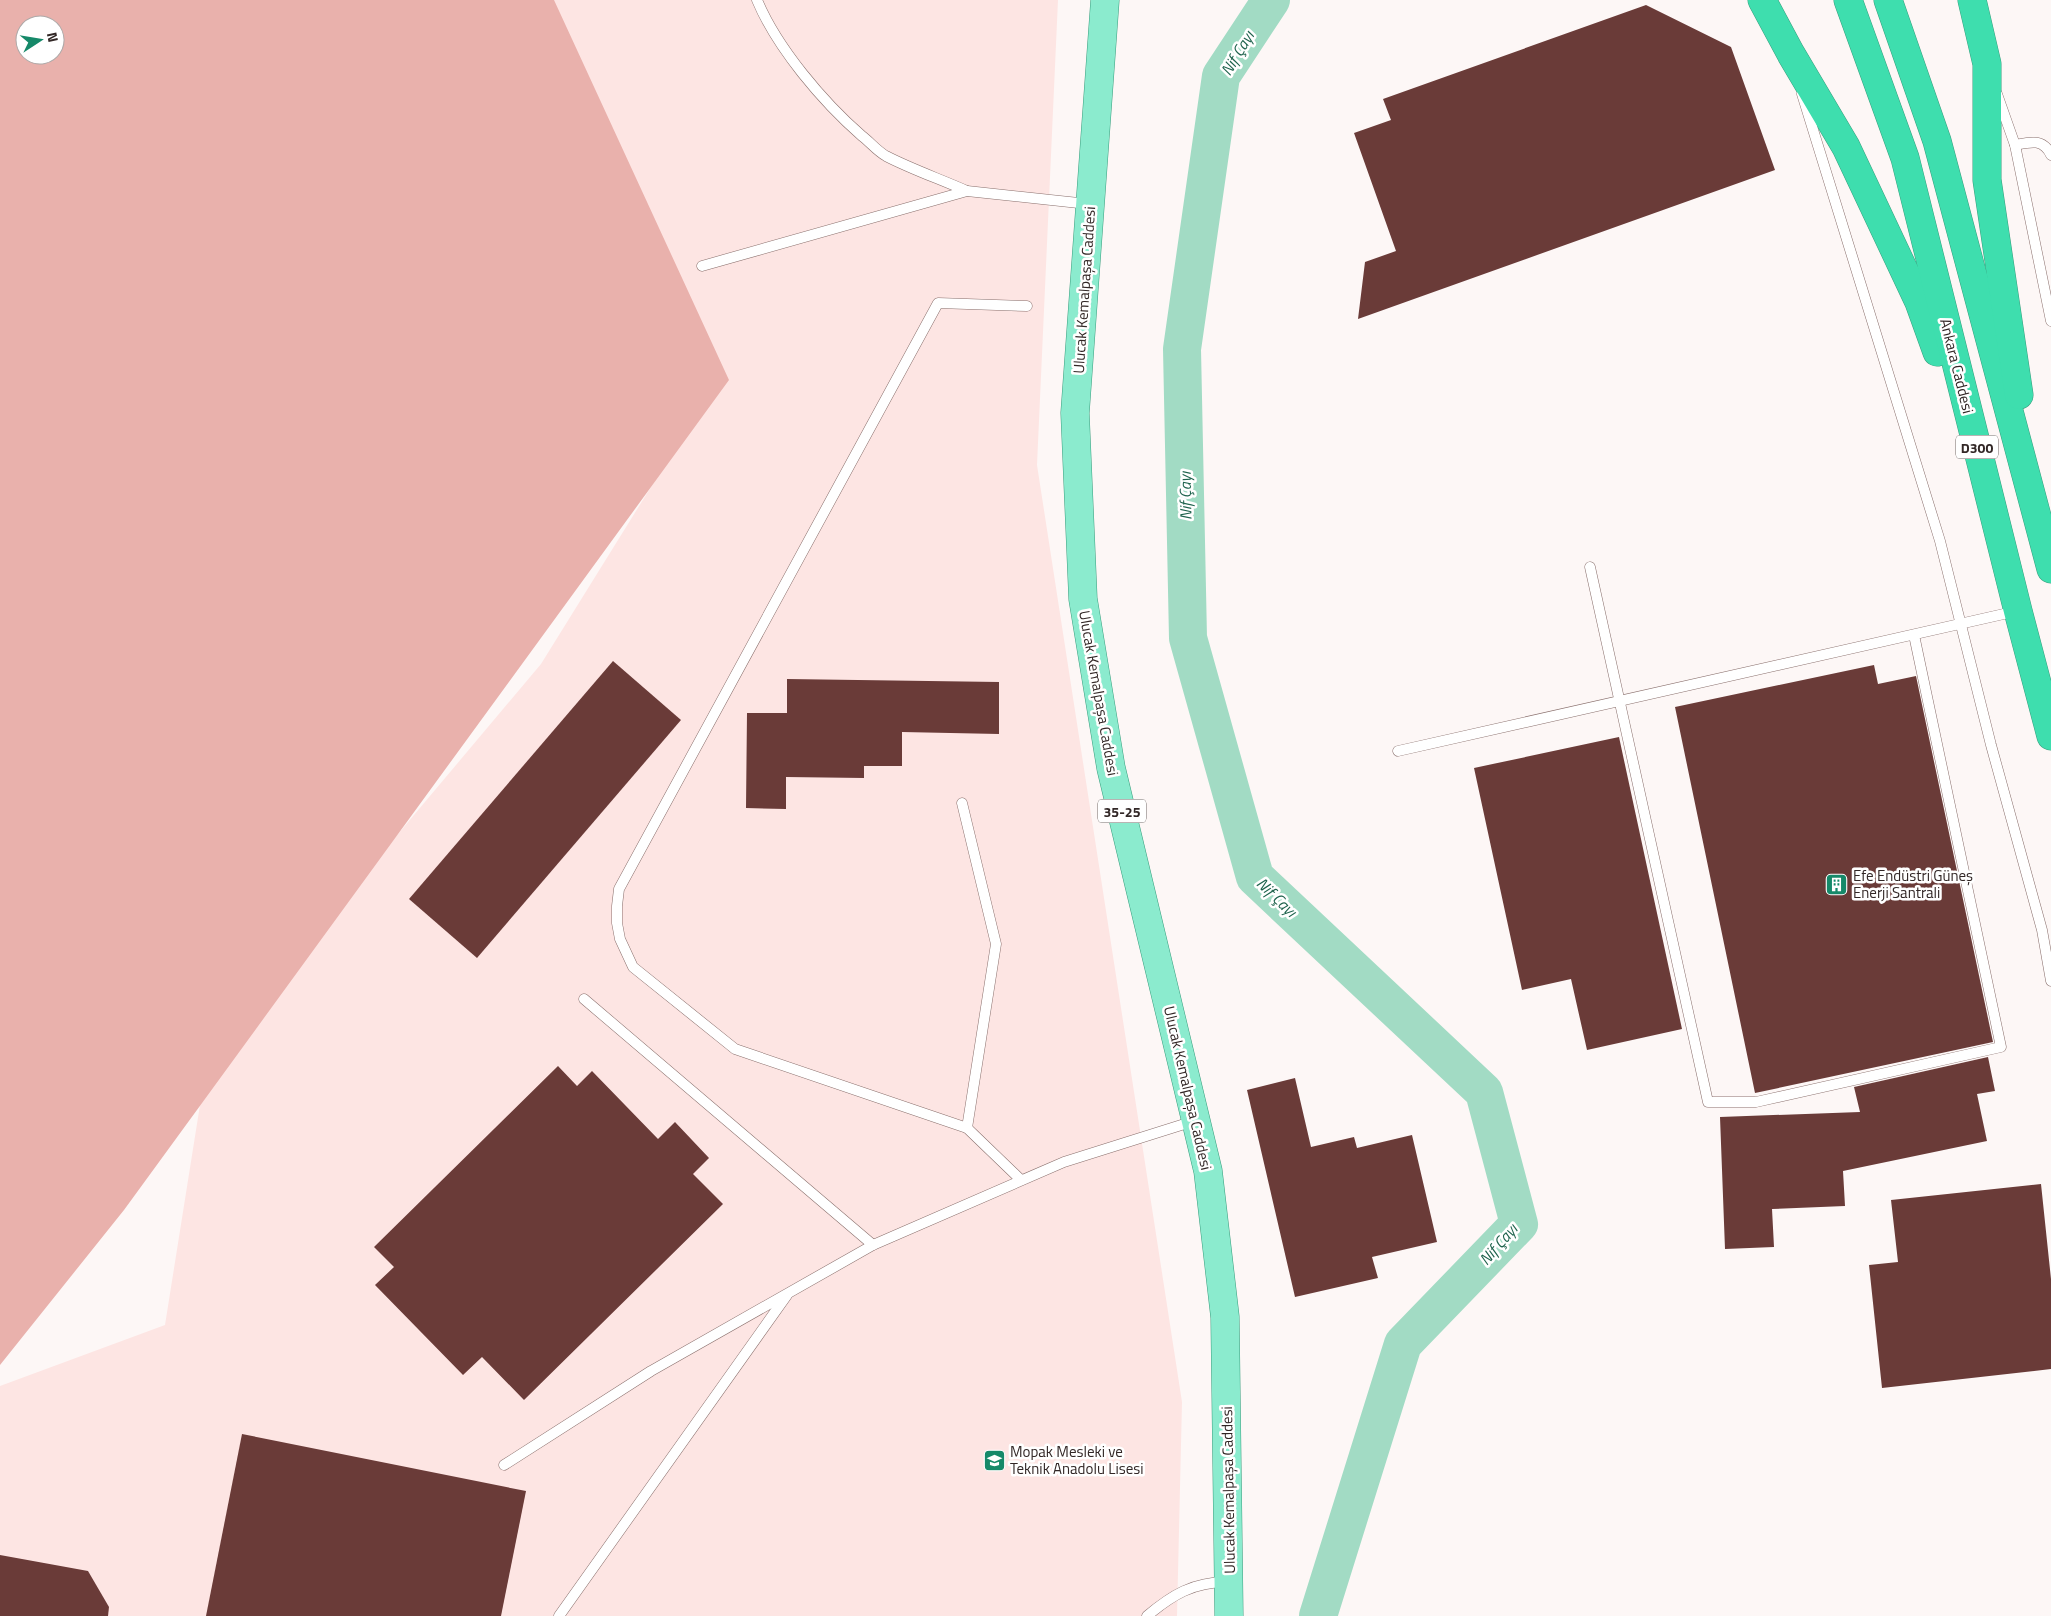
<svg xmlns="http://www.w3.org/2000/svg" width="2051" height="1616" viewBox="0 0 2051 1616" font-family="'Titillium Web',sans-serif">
<rect width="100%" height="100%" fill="#fdf7f6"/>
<polygon fill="#fde5e3" points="534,0 1058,0 1037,465 1182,1402 1177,1616 0,1616 0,1386 165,1325 207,1061 541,664 718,379"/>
<path fill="#e9b1ac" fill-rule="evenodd" d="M0,0H554L729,380L124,1210L0,1365ZM25,25H55V55H25Z"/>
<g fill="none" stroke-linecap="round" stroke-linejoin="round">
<polyline stroke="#a2dbc4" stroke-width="38" points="1271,0 1221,76 1182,349 1188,638 1255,877 1484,1092 1519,1224 1403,1344 1318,1616"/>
</g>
<g fill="#6a3b38">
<polygon points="1646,5 1731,47 1775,170 1358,319 1365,262 1396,251 1354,133 1391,120 1383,99"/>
<polygon points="613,661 681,720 477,958 409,899"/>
<polygon points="1874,665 1878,684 1916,676 1993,1042 1755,1093 1675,707"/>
<polygon points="787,679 999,682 999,734 902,732 902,766 864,766 864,778 786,777 786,809 746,808 747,713 787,713"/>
<polygon points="1619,737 1682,1029 1587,1050 1571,979 1522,990 1474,768"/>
<polygon points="1988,1057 1995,1091 1977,1094 1987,1141 1843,1171 1845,1206 1772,1209 1774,1247 1725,1249 1720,1117 1860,1112 1854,1087"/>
<polygon points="558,1066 577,1086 592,1071 658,1139 675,1122 709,1158 693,1174 723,1204 524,1400 482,1357 463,1375 375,1285 394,1267 374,1247"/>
<polygon points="1295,1078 1311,1147 1354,1137 1357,1148 1412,1135 1437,1242 1372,1257 1378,1278 1295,1297 1247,1090"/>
<polygon points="2041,1184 2051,1279 2051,1369 1882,1388 1869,1265 1898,1262 1891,1200"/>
<polygon points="242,1434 526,1491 501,1616 206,1616"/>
<polygon points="0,1555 88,1571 109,1607 108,1616 0,1616"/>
</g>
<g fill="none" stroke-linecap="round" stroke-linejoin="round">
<defs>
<g id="lane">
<path d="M757,0C777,48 823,102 862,136C870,142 877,151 886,156C911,169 940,179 967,191"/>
<polyline points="1802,94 1940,541 1991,745 2042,930 2051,981"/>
<polyline points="1997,94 2015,145 2051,321"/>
<path d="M2015,145C2030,142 2043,138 2051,155"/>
<polyline points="702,266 967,191 1088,204"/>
<polyline points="1590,567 1708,1102 1756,1102 2001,1047 1914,635"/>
<polyline points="1398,751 2017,611"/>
<polyline points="962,803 996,944 967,1128"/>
<polyline points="584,999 873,1245"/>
<polyline points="1021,1180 967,1128 735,1049 633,967 620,939 617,923 617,906 619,889 938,303 1027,306"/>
<polyline points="504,1465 651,1371 873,1245 1064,1162 1194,1121"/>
<polyline points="559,1616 787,1295"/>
<path d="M1147,1616C1172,1595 1193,1582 1227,1582"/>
</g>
<polyline id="primary" points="1105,0 1075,413 1083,599 1111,768 1208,1171 1225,1317 1229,1616"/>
<g id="highway">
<polyline points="1762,0 1791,54 1846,147 1919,302 1937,352"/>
<polyline points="1848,0 1905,158 2018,611 2051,736"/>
<polyline points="1888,0 1937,141 2051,569"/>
<polyline points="1972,0 1987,64 1987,180 2019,395"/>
</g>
</defs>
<use href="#lane" stroke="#896f6c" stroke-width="11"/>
<use href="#primary" stroke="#3a9e7e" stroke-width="29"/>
<use href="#highway" stroke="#3a9e7e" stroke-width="29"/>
<use href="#lane" stroke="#fff" stroke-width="10"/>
<use href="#primary" stroke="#8bebce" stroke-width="28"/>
<use href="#highway" stroke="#3edeae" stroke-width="28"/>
</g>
<defs>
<symbol id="building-square" viewBox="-11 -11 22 22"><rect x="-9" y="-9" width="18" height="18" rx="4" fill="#168969" stroke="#fff"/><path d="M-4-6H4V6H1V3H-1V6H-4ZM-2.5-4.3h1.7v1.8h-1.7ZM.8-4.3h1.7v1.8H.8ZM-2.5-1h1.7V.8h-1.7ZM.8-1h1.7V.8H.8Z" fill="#fff"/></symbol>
<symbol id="school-square" viewBox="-11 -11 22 22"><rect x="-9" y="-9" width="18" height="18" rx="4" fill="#168969" stroke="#fff"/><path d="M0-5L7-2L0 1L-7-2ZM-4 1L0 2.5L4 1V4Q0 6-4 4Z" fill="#fff"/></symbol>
</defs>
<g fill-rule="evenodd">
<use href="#building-square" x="1824" y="872" width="25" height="25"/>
<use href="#school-square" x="982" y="1448" width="25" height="25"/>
</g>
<g text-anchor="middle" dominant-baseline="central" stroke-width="5" stroke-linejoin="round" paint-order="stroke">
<g fill="#fff" stroke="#706867" stroke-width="1">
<rect x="1956" y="435.5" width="42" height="23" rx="4"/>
<rect x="1098" y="799.5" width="48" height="23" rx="4"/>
</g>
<g font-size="14" font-weight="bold" fill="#322726">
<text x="1977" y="447">D300</text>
<text x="1122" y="811">35-25</text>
</g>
<g font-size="15" fill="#322726" stroke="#fff">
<text transform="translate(1084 290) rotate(-86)">Ulucak Kemalpaşa Caddesi</text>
<text transform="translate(1957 366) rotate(76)">Ankara Caddesi</text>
<text transform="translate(1099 693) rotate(80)">Ulucak Kemalpaşa Caddesi</text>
<text transform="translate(1188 1088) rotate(77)">Ulucak Kemalpaşa Caddesi</text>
<text transform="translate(1228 1490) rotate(-91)">Ulucak Kemalpaşa Caddesi</text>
</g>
<g font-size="15" fill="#322726" stroke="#fff" text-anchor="start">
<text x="1853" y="875">Efe Endüstri Güneş<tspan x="1853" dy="17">Enerji Santrali</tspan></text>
<text x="1010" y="1451">Mopak Mesleki ve<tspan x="1010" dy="17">Teknik Anadolu Lisesi</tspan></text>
</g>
<g font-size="16" font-style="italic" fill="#1f634d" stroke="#fff">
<text transform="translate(1237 53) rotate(-59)">Nif Çayı</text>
<text transform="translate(1185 496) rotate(-91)">Nif Çayı</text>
<text transform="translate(1277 897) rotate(44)">Nif Çayı</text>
<text transform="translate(1498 1244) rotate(-49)">Nif Çayı</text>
</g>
</g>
<g transform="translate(40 40) rotate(78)"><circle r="24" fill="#ffffff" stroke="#ada9a8"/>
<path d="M0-4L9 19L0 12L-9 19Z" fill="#168969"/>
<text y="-8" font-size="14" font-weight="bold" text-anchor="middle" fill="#322726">N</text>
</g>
</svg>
